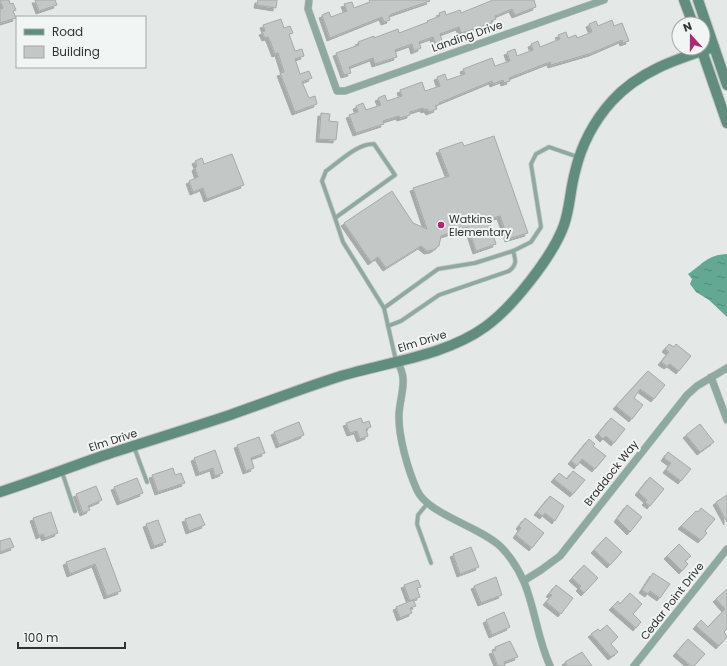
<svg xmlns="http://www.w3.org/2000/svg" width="727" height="666" viewBox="0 0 727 666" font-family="Poppins,sans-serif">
<defs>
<pattern id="water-ripples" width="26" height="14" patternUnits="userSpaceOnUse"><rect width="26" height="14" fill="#63a893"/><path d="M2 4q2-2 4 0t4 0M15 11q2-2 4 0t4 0" fill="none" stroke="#528979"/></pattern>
<filter id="shadow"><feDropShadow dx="-3" dy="3" stdDeviation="0" flood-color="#0004"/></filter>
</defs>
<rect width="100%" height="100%" fill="#e4e8e6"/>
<path fill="url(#water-ripples)" d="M727,254V317L709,300L696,292L690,284L692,279L688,274C703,264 707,255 727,254Z"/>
<g fill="#c3c7c5" stroke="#a6aaa9" filter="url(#shadow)">
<polygon points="0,0 9,0 10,4 13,3 16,10 13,11 16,18 0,23 0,9 3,8"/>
<polygon points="35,0 55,0 57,5 39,11"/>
<polygon points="258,0 277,0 276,8 257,5"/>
<polygon points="369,0 429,0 430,1 392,14 389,16 390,20 384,22 382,17 330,38 322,15 329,12 331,17 347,11 344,4 352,2 354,8 370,2"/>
<polygon points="493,0 534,0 536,7 515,15 512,9 495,16 496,19 491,21 492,23 461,33 459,27 440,34 442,41 435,43 433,37 419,42 421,48 414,51 412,44 395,50 397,57 375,64 373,58 349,67 351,73 344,75 336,53 359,45 358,42 374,36 374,38 398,29 399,33 428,22 427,21 440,16 439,13 445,11 446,15 460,10 461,13"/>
<polygon points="281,19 284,28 290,26 293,33 289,34 295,51 302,49 304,56 295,59 300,74 309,71 312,78 302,82 309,98 315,96 317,104 295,112 280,73 284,72 278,53 275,54 270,41 268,37 265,38 262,32 265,31 263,25"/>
<polygon points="612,20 614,26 622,23 629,41 623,43 622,40 592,53 551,65 550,62 509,78 510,81 504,83 503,80 493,84 492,81 439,103 440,104 435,106 437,109 429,112 427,109 424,110 423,108 410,112 410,115 400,118 399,116 383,121 384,124 356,133 349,115 358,112 356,106 363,103 366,110 381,105 378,98 385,95 387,101 402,96 400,90 422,82 425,91 440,86 437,77 445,74 447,80 465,74 463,69 492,58 495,66 510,61 507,52 515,49 517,56 533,50 531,44 538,41 540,47 560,39 558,35 566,32 568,38 576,35 577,38 592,32 589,24 596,21 598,26"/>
<polygon points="321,113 330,114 329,121 338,122 336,140 319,139"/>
<polygon points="494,136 528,233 508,239 500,216 488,219 496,244 476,251 468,227 441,236 439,246 433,250 427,251 421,246 386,268 378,257 371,262 344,223 392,191 413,223 427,229 413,188 449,176 439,150 462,142 464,146"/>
<polygon points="232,154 244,185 207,199 203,188 193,192 189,181 198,177 195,168 197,166 195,161 202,158 204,164"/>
<polygon points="669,344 674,347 676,344 691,356 679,371 670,364 667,366 661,362 669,352 665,349"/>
<polygon points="648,371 665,385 654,399 640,389 634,398 643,405 632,419 616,406"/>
<polygon points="361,418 363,423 369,421 371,427 366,429 368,436 360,439 357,431 350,433 346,423"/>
<polygon points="611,418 625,429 614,443 606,436 603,439 598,434"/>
<polygon points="299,422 304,435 279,445 274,432"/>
<polygon points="700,424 714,442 700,452 686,435"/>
<polygon points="259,437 265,453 251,458 254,468 246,471 237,445"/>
<polygon points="589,439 595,444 593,446 606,456 595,469 582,459 577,466 571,461"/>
<polygon points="215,450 223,473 215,476 213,468 199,473 194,458"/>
<polygon points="668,452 691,469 681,481 666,470 671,463 664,458"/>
<polygon points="173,468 175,475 181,473 185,483 158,492 152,475"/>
<polygon points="573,471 585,480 573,494 554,479 559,473 567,479"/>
<polygon points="650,477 664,489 650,506 645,502 647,500 638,492"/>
<polygon points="137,478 143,493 120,502 114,487"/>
<polygon points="96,486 102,500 88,506 90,510 83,513 76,494"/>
<polygon points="727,495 727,522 716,502"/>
<polygon points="550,496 564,506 555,521 545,513 543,516 537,512"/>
<polygon points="627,505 642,517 630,532 617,519"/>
<polygon points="701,508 715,519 705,531 707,533 701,540 681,526 696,511 698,512"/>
<polygon points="51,512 58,533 45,538 43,534 39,536 33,518"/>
<polygon points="200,514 205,525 189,531 185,519"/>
<polygon points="525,518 544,533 532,548 516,535 521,528 519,526"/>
<polygon points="158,520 166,542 154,546 146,524"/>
<polygon points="606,537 622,552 610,565 594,550"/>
<polygon points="10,538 14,547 0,552 0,541"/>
<polygon points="679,544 691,556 685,561 688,564 682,571 667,556"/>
<polygon points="471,547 479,567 460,574 453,554"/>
<polygon points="105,548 121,591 107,596 95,564 70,574 66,562"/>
<polygon points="584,565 598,578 584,593 579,588 581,586 572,578"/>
<polygon points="653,573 670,584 660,598 650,591 648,594 642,590"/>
<polygon points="496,577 502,595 481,603 474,586"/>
<polygon points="418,580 421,587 417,588 420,597 410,601 404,585"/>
<polygon points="556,585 573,598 561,614 546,602 552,595 549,594"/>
<polygon points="727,589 727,629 724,632 727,637 719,646 696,626 701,620 708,627 725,609 716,599"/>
<polygon points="630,593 642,604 633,614 641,622 636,628 612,607 618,601 620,604"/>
<polygon points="413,600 416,606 410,608 412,613 400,618 396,607"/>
<polygon points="504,612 510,627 492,635 486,620"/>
<polygon points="607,625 618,637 611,644 618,652 611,657 591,634 598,629 600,631"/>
<polygon points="688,639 705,654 694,666 691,666 676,653"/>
<polygon points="510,641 518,657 504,662 505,666 498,666 492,651 496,650 495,647"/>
<polygon points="582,652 592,666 567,666 565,662"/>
</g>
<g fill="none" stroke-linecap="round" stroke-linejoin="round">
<defs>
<g id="lane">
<path d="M335,218L322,181L326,171C339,162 358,143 374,144L395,175L335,218L343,242L384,308L396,361"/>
<polyline points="384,308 438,269 475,263 513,251 531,242 541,227 531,164 536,154 549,147 578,157"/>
<path d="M388,326L401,321L439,295L509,271C517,265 516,260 513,251"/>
<polyline points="134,447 147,482"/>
<polyline points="62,472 75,511"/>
<polyline points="427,504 418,515 417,524 431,563"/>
</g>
<g id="street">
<polyline points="309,0 308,9 337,91 345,91 604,0"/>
<path d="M397,362C409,379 400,395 399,414C398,436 408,470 417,490C427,514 481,527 501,547C536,583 531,624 550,666"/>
<polyline points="711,377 727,420"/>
<polyline points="525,580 541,570 560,556 687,395 697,386 727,368"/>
<polyline points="634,666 727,549"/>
</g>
<g id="secondary">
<polyline points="684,0 693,24"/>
<polyline points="698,0 727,85"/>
<polyline points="701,48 727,123"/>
<path d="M0,492C34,481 68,468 102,456C145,442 188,429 230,415C267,402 303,388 341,376C387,362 445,356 485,327C512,308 553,256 564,225C570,208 570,190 575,172C581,146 594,121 612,101C639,71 677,59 714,47"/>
</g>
</defs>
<use href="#lane" stroke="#c0c4c2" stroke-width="5"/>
<use href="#street" stroke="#c0c4c2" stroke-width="8"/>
<use href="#secondary" stroke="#c0c4c2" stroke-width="12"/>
<use href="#lane" stroke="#8eaaa0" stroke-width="3.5"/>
<use href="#street" stroke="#8eaaa0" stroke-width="7"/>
<use href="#secondary" stroke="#618d7f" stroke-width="10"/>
</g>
<circle fill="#ad2971" stroke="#f1f5f3" stroke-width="1.5" cx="441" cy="225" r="4"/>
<g text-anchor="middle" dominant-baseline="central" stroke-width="4" stroke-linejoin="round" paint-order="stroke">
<g font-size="11" fill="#323333" stroke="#f1f5f3">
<text transform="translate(467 36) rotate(-19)">Landing Drive</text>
<text transform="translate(422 341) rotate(-17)">Elm Drive</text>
<text transform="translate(113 440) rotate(-18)">Elm Drive</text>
<text transform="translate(611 473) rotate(-52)">Braddock Way</text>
<text transform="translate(672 601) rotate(-52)">Cedar Point Drive</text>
</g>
<g font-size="11" fill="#323333" stroke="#f1f5f3" text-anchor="start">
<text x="449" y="219">Watkins<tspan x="449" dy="13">Elementary</tspan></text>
</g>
</g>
<rect x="16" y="16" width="130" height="52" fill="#f1f5f3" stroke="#a5a7a6"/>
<rect x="24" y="29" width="20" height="6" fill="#618d7f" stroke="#a5a7a6"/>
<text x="52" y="36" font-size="12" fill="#323333">Road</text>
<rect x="24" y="46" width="20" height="12" fill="#c3c7c5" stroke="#a5a7a6"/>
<text x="52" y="56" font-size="12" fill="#323333">Building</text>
<g transform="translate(691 36) rotate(339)"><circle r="19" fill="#f1f5f3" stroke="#a5a7a6"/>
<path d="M0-3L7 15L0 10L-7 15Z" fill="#ad2971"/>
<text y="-6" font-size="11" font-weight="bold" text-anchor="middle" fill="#323333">N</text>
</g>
<path d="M18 642v6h107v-6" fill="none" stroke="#323333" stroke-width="2"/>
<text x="24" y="642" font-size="12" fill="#323333" stroke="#f1f5f3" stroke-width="3" paint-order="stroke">100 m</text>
</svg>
